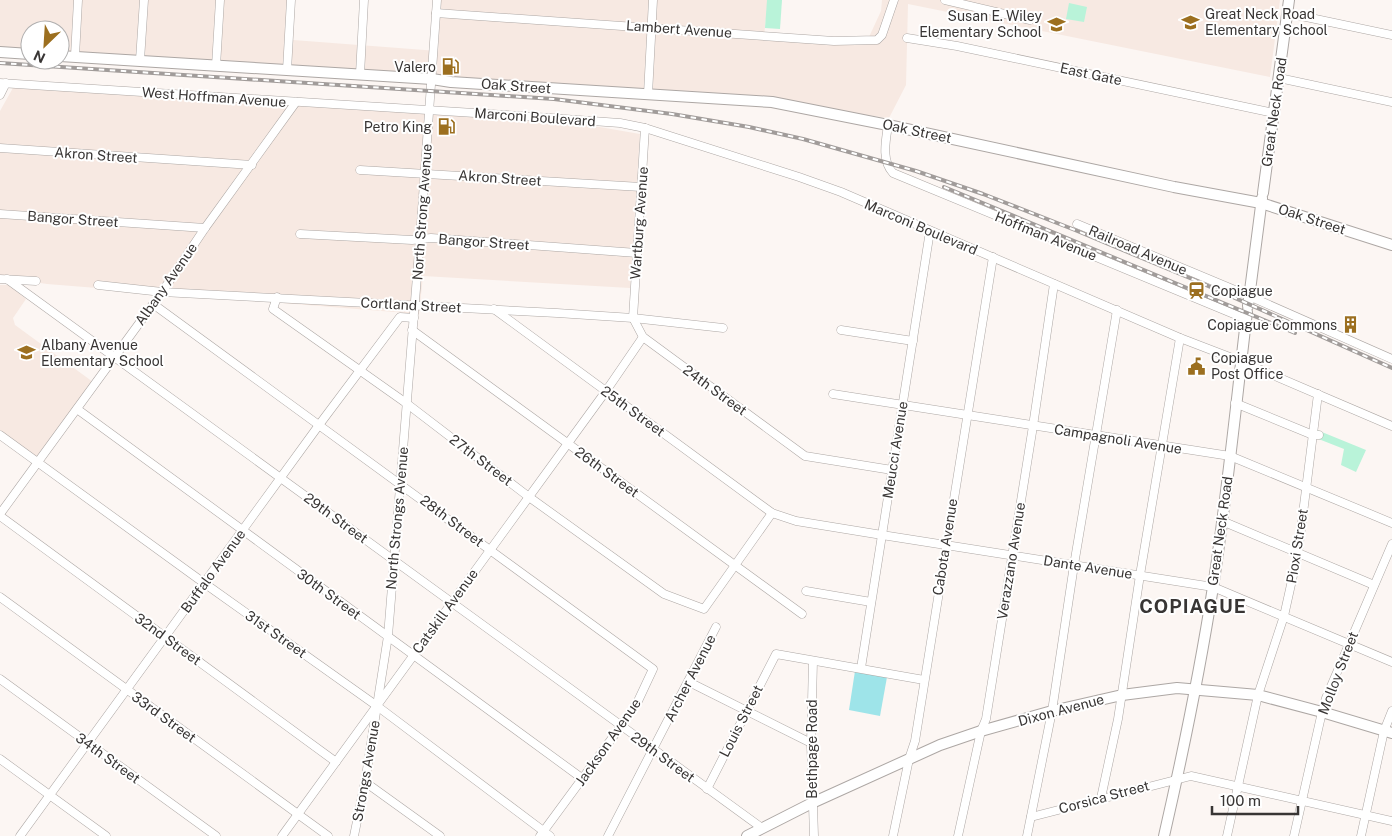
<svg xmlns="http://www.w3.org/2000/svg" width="1392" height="836" viewBox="0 0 1392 836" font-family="'Public Sans',sans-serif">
<rect width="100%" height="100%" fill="#fcf6f3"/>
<g fill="#f7e9e2">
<polygon points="0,0 295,0 293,40 438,51 441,0 768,0 764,36 855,45 856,37 869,37 881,11 882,0 1280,0 1270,77 908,4 906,85 889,118 768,102 60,54 60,30 30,30 30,52 0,49"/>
<polygon points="14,86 376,109 588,125 640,134 630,288 423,276 419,314 47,284 0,277 0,111"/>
<polygon points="0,285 9,285 26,299 13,318 15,325 93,382 36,457 0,430"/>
</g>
<g fill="#b9f3d9">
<polygon points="767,0 782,0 780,29 765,28"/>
<polygon points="1069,3 1087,7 1084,22 1066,19"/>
<polygon points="1317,430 1366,450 1356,472 1341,465 1344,449 1316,438"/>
</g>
<polygon fill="#9ee4e9" points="855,671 887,677 880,716 849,710"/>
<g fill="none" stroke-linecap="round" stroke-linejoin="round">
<defs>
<g id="minor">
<polyline points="945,0 1030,20"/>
<polyline points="436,13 834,41 877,40 882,35 894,0"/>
<polyline points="1287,13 1392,35"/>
<polyline points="907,38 957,46 1274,113"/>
<polyline points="75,56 78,0"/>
<polyline points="140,60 144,0"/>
<polyline points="216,66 220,0"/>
<polyline points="287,70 291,0"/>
<polyline points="360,74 364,0"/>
<polyline points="1279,78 1392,102"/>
<polyline points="0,83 536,117 620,123 645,128 799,177 841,192 1180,338 1240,361 1392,426"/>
<polyline points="648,94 653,0"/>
<polyline points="0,95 6,83"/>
<path d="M888,125C886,140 881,160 893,173L1246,319"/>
<polyline points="645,128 633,318 643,337 805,456 892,470"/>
<polyline points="0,148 252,165"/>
<polyline points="360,170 641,187"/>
<polyline points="0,214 205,228"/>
<polyline points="1077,224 1249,296 1392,359"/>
<polyline points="300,234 412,240 431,238 637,253"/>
<polyline points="0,279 36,281"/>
<polyline points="7,279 762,828"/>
<polyline points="98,285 162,292 557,313 633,318 723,328"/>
<polyline points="277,297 273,309 406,403 529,497 664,594 704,609 772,513"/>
<polyline points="153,304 653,669 638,701 621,726 540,836"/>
<polyline points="494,309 772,513 796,521 882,535 1213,587 1392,662"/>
<polyline points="412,330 802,614"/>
<polyline points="841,330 913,341"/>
<polyline points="833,394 1230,456 1392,523"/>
<polyline points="1235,403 1313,435 1319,435"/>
<polyline points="77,409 583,779"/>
<polyline points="0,435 204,583 377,706 550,836"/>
<polyline points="0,514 162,292 205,228 296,102"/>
<polyline points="0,516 336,762"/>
<polyline points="1222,521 1374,585"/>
<polyline points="806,591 871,602"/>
<polyline points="0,597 328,836"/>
<polyline points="813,661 811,743 814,836"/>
<polyline points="861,668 930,231"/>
<polyline points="0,679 216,836"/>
<polyline points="689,682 811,743"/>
<polyline points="0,759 106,836"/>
<polyline points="365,782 440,836"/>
<polyline points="707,789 776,654 924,680"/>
<polyline points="1101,798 1118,719 1140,575 1180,338"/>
<polyline points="1031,817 1191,776 1392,821"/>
<polyline points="20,836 319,425 400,317 414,318"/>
<polyline points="282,836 606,391 643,337"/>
<polyline points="354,836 365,782 388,636 420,239 437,0"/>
<polyline points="608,836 716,627"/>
<polyline points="893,836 909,759 915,741 993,257"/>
<polyline points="958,836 981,731 986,719 1033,426 1054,284"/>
<polyline points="1027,836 1052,711 1074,565 1117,310"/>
<polyline points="1227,836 1258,695 1284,616 1298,553 1318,394"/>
<polyline points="1294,836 1322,712 1326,698 1392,544"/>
<polyline points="1361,836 1384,731 1392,711"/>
</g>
<g id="major">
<polyline points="0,52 30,54"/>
<polyline points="60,56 432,79 451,82 772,102 888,125 1174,187 1261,203 1392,245"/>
<polyline points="1263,193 1289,0"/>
<polyline points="1248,306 1262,198"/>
<polyline points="747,836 812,803 940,745 981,731 1052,711 1122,695 1177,688 1258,695 1322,712 1392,733"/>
<path d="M1164,836C1183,753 1200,670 1213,587C1227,496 1236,404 1247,312"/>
</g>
</defs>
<use href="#minor" stroke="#ada7a4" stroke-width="9"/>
<use href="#major" stroke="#ada7a4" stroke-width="12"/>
<use href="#minor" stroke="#fff" stroke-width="8"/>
<use href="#major" stroke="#fff" stroke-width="10"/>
<defs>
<g id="rail">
<polyline points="0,63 554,99 672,114 749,127 803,139 916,171 983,194 1075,230 1197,281 1392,368"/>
<polyline points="944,187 1295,333"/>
</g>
</defs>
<use href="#rail" stroke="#a19c9a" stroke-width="4"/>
<use href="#rail" stroke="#fff" stroke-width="2" stroke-dasharray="5.5" stroke-linecap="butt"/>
</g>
<defs>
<symbol id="school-bare" viewBox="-9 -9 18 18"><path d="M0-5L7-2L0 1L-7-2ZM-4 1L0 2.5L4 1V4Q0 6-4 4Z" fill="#9c6f1f" stroke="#fff" stroke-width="2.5" paint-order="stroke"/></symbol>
<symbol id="fuel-bare" viewBox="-9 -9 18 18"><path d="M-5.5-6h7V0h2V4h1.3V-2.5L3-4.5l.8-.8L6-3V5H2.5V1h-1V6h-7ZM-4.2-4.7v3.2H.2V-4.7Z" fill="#9c6f1f" stroke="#fff" stroke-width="2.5" paint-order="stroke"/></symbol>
<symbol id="station-bare" viewBox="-9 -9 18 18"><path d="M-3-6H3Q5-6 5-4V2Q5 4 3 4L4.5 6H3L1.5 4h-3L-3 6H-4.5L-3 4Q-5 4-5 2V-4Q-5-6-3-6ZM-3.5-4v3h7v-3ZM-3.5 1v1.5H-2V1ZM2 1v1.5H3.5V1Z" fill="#9c6f1f" stroke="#fff" stroke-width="2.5" paint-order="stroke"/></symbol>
<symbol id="building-bare" viewBox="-9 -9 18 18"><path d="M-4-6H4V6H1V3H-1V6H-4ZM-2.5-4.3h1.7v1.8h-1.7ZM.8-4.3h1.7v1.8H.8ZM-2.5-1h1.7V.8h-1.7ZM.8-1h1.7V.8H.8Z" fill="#9c6f1f" stroke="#fff" stroke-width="2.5" paint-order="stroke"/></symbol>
<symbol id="civic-bare" viewBox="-9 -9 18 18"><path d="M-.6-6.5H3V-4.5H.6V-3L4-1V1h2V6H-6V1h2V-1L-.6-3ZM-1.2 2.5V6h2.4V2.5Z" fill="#9c6f1f" stroke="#fff" stroke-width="2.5" paint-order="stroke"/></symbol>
</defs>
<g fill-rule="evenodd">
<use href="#school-bare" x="1178" y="10" width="25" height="25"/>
<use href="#school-bare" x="1044" y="12" width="25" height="25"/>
<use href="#fuel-bare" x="438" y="54" width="25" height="25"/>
<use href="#fuel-bare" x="434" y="114" width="25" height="25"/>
<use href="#station-bare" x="1184" y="278" width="25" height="25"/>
<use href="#building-bare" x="1338" y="312" width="25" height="25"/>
<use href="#school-bare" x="14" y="340" width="25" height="25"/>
<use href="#civic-bare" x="1184" y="354" width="25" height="25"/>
</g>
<g text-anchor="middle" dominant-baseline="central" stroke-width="4" stroke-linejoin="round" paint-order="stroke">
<g font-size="14" fill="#383534" stroke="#fff" text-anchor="start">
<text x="1205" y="14">Great Neck Road<tspan x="1205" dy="16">Elementary School</tspan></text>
<text x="1042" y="16" text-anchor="end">Susan E. Wiley<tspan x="1042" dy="16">Elementary School</tspan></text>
<text x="436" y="67" text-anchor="end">Valero</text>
<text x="432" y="127" text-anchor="end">Petro King</text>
<text x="1211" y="291">Copiague</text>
<text x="1337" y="325" text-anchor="end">Copiague Commons</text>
<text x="41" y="345">Albany Avenue<tspan x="41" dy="16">Elementary School</tspan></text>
<text x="1211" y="358">Copiague<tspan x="1211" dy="16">Post Office</tspan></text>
</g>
<g font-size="14" fill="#383534" stroke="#fff">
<text transform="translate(679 29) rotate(4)">Lambert Avenue</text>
<text transform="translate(1091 74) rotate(12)">East Gate</text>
<text transform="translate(516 86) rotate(4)">Oak Street</text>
<text transform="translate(214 97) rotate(4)">West Hoffman Avenue</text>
<text transform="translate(1274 112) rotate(-82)">Great Neck Road</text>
<text transform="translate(535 117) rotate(4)">Marconi Boulevard</text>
<text transform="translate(917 131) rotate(12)">Oak Street</text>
<text transform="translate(96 155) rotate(4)">Akron Street</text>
<text transform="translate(500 178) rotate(4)">Akron Street</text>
<text transform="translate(422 212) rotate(-86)">North Strong Avenue</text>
<text transform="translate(73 219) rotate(4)">Bangor Street</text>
<text transform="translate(1312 219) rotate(18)">Oak Street</text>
<text transform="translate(639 223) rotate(-86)">Wartburg Avenue</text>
<text transform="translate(921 227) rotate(23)">Marconi Boulevard</text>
<text transform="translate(1046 236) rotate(22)">Hoffman Avenue</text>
<text transform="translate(484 242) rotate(4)">Bangor Street</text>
<text transform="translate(1138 250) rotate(23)">Railroad Avenue</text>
<text transform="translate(166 284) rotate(-55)">Albany Avenue</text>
<text transform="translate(411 305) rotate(3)">Cortland Street</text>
<text transform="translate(715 390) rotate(36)">24th Street</text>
<text transform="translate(633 411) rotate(36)">25th Street</text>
<text transform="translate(1118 439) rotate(9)">Campagnoli Avenue</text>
<text transform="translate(895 450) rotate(-81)">Meucci Avenue</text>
<text transform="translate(481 460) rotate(37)">27th Street</text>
<text transform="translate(607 472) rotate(36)">26th Street</text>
<text transform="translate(336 518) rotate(36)">29th Street</text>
<text transform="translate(397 518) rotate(-85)">North Strongs Avenue</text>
<text transform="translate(452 521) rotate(37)">28th Street</text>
<text transform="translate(1220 531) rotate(-82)">Great Neck Road</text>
<text transform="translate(1297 546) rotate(-81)">Pioxi Street</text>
<text transform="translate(945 547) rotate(-81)">Cabota Avenue</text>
<text transform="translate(1011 561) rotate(-81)">Verazzano Avenue</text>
<text transform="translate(1088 567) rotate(9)">Dante Avenue</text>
<text transform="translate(213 571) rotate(-54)">Buffalo Avenue</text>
<text transform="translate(329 594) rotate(36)">30th Street</text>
<text transform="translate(445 611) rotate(-54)">Catskill Avenue</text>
<text transform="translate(276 634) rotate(35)">31st Street</text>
<text transform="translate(168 639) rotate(36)">32nd Street</text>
<text transform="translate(1338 673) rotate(-69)">Molloy Street</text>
<text transform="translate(690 678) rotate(-63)">Archer Avenue</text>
<text transform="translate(1061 710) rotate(-15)">Dixon Avenue</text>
<text transform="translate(164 717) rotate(36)">33rd Street</text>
<text transform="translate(741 721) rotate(-63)">Louis Street</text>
<text transform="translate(608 742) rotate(-55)">Jackson Avenue</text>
<text transform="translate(812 749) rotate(-90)">Bethpage Road</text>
<text transform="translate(663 757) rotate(36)">29th Street</text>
<text transform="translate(108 758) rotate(36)">34th Street</text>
<text transform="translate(366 771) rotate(-80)">Strongs Avenue</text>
<text transform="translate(1104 797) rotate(-15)">Corsica Street</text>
</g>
<g font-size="19" font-weight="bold" letter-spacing="1" fill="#383534" stroke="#fff">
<text x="1193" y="606">COPIAGUE</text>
</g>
</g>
<g transform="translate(45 45) rotate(205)"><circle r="24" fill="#ffffff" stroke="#afaeae"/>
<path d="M0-4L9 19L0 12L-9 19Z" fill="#9c6f1f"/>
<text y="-8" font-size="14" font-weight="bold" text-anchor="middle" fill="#383534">N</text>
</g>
<path d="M1212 806v8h86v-8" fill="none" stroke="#383534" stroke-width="2.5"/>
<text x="1220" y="806" font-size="15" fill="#383534" stroke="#ffffff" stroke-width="4" paint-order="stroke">100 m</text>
</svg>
